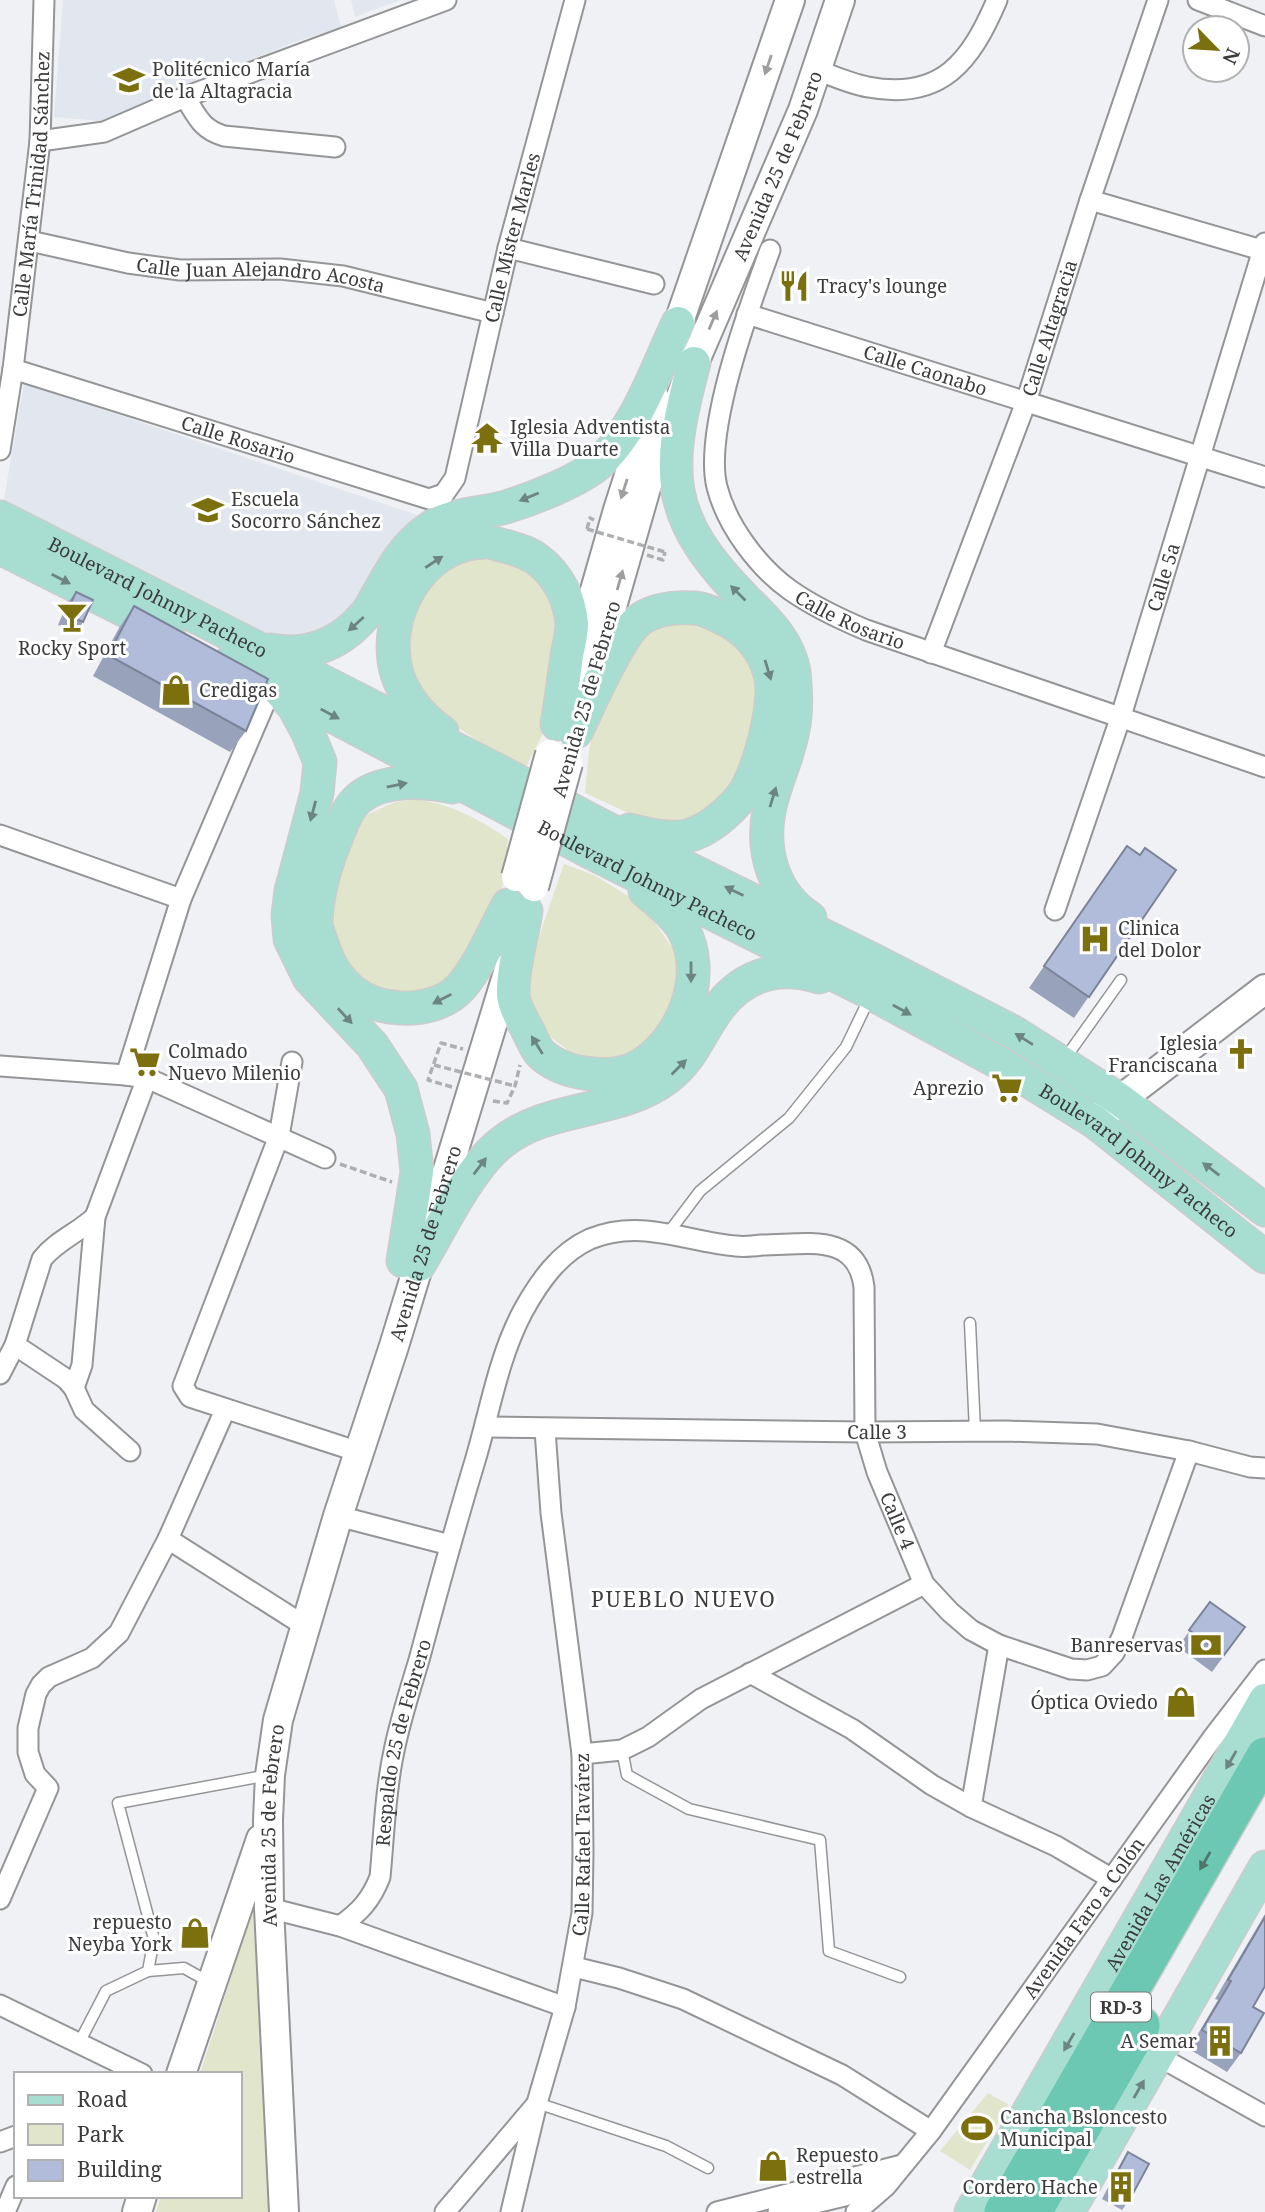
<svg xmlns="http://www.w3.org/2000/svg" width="1265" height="2212" viewBox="0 0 1265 2212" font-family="'Noto Serif',serif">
<rect width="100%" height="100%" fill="#f0f1f4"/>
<g fill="#e2e6ef">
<polygon points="63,0 334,0 341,27 292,43 101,121 54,117"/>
<polygon points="351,0 400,0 355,17"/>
<polygon points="24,383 420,516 386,550 356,609 319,640 246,637 3,505"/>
</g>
<g fill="#e0e5cc">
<polygon points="496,556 525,564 562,598 557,690 542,735 524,771 446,720 407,675 404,619 439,571 466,559"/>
<polygon points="687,620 719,627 746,644 766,685 741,779 720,802 694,818 669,823 637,817 585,793 589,750 596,719 617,662 655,624"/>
<path d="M419,799C455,807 478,818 508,839L504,881L493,917L439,992L381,994L353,977L330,950L328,873L362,817L395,802Z"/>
<polygon points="564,864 594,875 641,904 672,947 680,969 680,995 654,1041 621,1058 594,1059 569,1051 548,1035 539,1023 529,999 529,972 533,954"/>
<polygon points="253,1909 271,2212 156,2212 161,2196 240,2196 240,2074 200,2074"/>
<polygon points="988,2093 1009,2105 970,2170 940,2151"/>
</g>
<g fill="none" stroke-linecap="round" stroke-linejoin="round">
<defs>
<g id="lane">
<polyline points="1064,1060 1121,980"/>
<polyline points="669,1232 700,1191 789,1118 846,1047 870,997"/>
<polyline points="970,1323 975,1431"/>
<polyline points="622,1750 627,1775 689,1809 820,1840 829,1951 900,1977"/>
<polyline points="148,1971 184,1968 211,1983"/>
<polyline points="79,2043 106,1991 148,1971 154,1939 118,1803 269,1775"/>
<polyline points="537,2103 666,2146 708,2168"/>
</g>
<g id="street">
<polyline points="1198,0 1265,26"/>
<path d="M817,70C833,76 851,84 868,87C942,101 971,61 997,0"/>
<path d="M185,97C197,116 201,129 224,136L335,147"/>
<polyline points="40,141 104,132 185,97 446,0"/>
<polyline points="1090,200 1265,251"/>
<path id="s1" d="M30,241L128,263L180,270L280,269L343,276L493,313"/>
<polyline points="508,248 654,284"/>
<path id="s2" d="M770,250C750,305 703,431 717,487C727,526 758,567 790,590C814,607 840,619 866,630L1265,767"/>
<path id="s3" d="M747,314L1265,477"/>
<path id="s4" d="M13,369L429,499L444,494L455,478L508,248L575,0"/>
<path id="s5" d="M0,450L13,369L40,141L44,0"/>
<path id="s6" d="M931,653L1026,402L1090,200L1158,0"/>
<polyline points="0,835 181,899"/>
<path id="s7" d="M1055,910L1121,716L1265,243"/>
<polyline points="292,1062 279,1136 183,1386 190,1397 359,1452"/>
<polyline points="0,1066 126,1075 147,1078 325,1158"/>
<polyline points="126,1075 181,899 273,684"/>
<polyline points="15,1345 66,1379 74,1388 82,1365 95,1217 147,1078"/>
<path d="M0,1374L15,1345L42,1259C56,1241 78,1233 95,1217"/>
<polyline points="74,1388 84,1410 130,1451"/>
<path id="s8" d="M485,1427L865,1432L1006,1431L1097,1434L1189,1451L1250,1467L1265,1468"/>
<polyline points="338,1516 450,1545"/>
<polyline points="168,1539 305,1626"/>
<polyline points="750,1673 852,1729 932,1785 971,1807 1056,1846 1112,1879"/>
<polyline points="582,1754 622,1750 648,1737 701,1699 924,1584"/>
<polyline points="971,1807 999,1645"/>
<polyline points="0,1899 48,1788 35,1774 28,1752 28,1728 36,1694 41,1685 49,1677 92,1658 119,1633 168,1539 225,1410"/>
<polyline points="269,1908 340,1926 565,2007"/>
<path id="s9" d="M340,1926C360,1912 371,1900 380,1877C384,1836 385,1792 394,1751C400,1721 410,1690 419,1660C437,1593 455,1527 475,1461C490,1411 498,1358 523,1311C539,1282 559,1253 590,1239C641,1218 687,1242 736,1246C744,1247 754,1246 762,1245C804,1245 857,1231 864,1287L865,1432L877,1472L924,1584L950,1612L971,1630L999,1645L1071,1669L1087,1670L1102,1666L1114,1653L1122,1637L1189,1451"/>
<polyline points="574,1967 619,1978 683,1999 842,2075 931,2131"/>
<polyline points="0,2005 142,2074"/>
<polyline points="1158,2056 1265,2116"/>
<polyline points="0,2142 16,2136"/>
<polyline points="5,2212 16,2186"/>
<polyline points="445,2212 535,2106"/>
<path id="s10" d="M511,2212L537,2103L565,2007L582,1913L583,1852L582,1754L551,1513L545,1430"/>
<polyline points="717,2212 902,2165"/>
<polyline points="778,2212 882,2187"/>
<path id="s11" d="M856,2212L886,2186L931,2131L1214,1736L1265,1670"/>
</g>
<g id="secondary">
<polyline points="671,345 790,0"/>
<polyline points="577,653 618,510 654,397"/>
<path id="s12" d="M590,683L648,481L694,363L803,110L840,0"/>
<polyline points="1095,1122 1120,1100 1265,989"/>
<polyline points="181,2074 261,1839"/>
<polyline points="137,2212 142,2196"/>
<path id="s13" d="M284,2212L269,1908L268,1820L270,1775L278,1720L338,1516L394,1346L510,966"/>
</g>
<g id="primary">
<path d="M694,363C664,474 664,518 748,602C768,622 789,642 794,672C796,691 797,711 793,730C788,758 774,784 769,811C761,852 774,895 810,918"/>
<path id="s14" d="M0,517L495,769L598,824L875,961L1015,1033L1120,1100L1265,1210"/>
<polyline points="0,548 168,632"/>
<path d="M270,650C307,657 339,645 364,616C370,610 374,601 378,594C392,569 405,545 430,528C452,513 481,514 506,507C532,499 576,482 597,465C636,431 656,369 678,323"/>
<path id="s15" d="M230,662L590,852L863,989L998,1062L1095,1122L1265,1257"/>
<polyline points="279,690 294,707 308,733 320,762 317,793 291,891 288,915 290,939 309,978 372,1045 401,1089 413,1134 417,1172 403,1261"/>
<path d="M442,732C422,718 405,698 397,674C380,617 421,543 484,542C491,541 498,545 505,546C518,550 528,552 538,560C558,575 570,599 572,624C572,634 569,645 567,655C564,678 561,701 557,724"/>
<path d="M576,732C589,706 618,637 638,621C653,609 677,607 695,608C706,609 714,614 724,619C746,629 764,650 770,674C778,701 759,773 742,796C729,812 708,831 687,836C668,840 646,834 629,830"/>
<path d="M452,787C424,781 384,778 359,798C346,809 340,829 334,844C324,869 317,895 316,922C316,930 321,939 323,947C336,985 361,1006 401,1008C421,1009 445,1004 460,988C478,969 495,929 508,905"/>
<path d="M526,911C522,937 513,965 513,991C512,1005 524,1022 530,1035C533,1041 536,1049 541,1054C564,1075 614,1082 641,1065C684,1038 708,975 683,929C674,914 658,902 645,891"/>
<path d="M419,1265C440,1230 469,1168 501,1143C549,1104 618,1115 667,1078C693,1059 701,1030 720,1006C746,973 780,965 819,977"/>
<path id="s16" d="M971,2212L1265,1700"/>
<polyline points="1068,2212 1265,1867"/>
</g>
<g id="highway">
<polyline points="1003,2212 1265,1756"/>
<polyline points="1033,2212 1141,2025"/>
</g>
</defs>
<use href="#lane" stroke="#949597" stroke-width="13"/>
<use href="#street" stroke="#949597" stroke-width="23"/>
<use href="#secondary" stroke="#949597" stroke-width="32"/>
<use href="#primary" stroke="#cccccd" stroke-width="35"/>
<use href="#highway" stroke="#cccccd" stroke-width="40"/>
<g stroke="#aeafb1" stroke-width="3.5" stroke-dasharray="7 3.5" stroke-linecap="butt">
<polyline points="587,529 590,518 594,520"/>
<polyline points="647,555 663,560 665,552"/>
<polyline points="452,1087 428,1080 441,1043 463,1049"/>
<polyline points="493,1101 507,1103 515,1086 520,1065"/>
<polyline points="340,1164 392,1182"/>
</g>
<use href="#lane" stroke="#fff" stroke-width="10"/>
<use href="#street" stroke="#fff" stroke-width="19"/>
<use href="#secondary" stroke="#fff" stroke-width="28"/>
<use href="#primary" stroke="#a7ded1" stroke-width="32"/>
<use href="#highway" stroke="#6cc8b3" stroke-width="37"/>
<defs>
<g id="secondary-bridge">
<polyline points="516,877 550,754"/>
<polyline points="534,887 568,763"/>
</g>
</defs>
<use href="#secondary-bridge" stroke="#949597" stroke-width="32" stroke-linecap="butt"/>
<g stroke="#aeafb1" stroke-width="3.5" stroke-dasharray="7 3.5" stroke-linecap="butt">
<polyline points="587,529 665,552"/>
<polyline points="434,1065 515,1086"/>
</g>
<use href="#secondary-bridge" stroke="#fff" stroke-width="28"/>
</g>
<g fill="#98a2bb">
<polygon points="76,592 83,622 76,633 58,625 68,602"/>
<polygon points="134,606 246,731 230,752 93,676 119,628"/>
<polygon points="1127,846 1140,855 1176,870 1074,1018 1029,988"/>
<polygon points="1210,1602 1245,1627 1212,1672 1178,1647"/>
<polygon points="1265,1914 1265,1986 1253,2007 1241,2053 1227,2072 1189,2049 1218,2000 1215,1999"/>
<polygon points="1128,2152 1130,2199 1122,2210 1102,2199 1121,2163"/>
</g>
<g fill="#b1bcda" stroke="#7c8499" stroke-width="2">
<polygon points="76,592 93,600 83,622 66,614"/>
<polygon points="134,606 268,679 246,731 108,655"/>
<polygon points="1127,846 1140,855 1145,848 1176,870 1089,997 1044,966"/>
<polygon points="1210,1602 1245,1627 1224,1655 1189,1630"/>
<polygon points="1265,1917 1265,1986 1253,2007 1264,2013 1241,2053 1202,2030 1231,1981 1228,1980"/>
<polygon points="1128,2152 1149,2164 1130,2199 1109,2188"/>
</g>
<defs><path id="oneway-solid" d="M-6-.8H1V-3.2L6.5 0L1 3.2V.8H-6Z" transform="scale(1.75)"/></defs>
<g fill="#9d9e9e">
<use href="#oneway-solid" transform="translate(768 65) rotate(109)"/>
<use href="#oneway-solid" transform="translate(713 320) rotate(-67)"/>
<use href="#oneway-solid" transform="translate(624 489) rotate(108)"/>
<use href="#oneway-solid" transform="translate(620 580) rotate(-74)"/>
</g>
<g fill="#6c8580">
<use href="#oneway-solid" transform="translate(529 497) rotate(158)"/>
<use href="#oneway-solid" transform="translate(434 562) rotate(-33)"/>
<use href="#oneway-solid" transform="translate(61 579) rotate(27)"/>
<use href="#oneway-solid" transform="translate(738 593) rotate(-135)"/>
<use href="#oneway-solid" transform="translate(356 624) rotate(138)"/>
<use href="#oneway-solid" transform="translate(768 670) rotate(73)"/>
<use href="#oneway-solid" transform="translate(330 714) rotate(28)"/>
<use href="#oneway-solid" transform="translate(397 785) rotate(-12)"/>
<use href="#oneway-solid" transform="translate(773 797) rotate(-73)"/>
<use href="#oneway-solid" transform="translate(313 811) rotate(105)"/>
<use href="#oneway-solid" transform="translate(734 891) rotate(-154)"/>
<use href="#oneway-solid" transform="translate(691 972) rotate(90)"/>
<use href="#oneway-solid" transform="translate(442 999) rotate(153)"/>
<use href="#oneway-solid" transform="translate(902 1010) rotate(29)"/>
<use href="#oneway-solid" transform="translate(345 1016) rotate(47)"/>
<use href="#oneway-solid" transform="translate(1024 1039) rotate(-148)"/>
<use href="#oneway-solid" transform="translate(537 1045) rotate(-122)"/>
<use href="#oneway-solid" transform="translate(679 1067) rotate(-45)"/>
<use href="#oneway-solid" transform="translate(480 1166) rotate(-53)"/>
<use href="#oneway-solid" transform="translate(1211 1169) rotate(-143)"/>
<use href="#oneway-solid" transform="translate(1231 1760) rotate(120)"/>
<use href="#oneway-solid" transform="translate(1069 2042) rotate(120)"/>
<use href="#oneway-solid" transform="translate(1139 2089) rotate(-60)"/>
</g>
<use fill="#4f746c" href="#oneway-solid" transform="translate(1205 1861) rotate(120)"/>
<defs>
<symbol id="school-bare" viewBox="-9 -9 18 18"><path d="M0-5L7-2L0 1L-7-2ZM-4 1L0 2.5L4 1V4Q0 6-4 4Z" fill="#7c6f0d" stroke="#fff" stroke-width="2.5" paint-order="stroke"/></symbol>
<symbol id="restaurant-bare" viewBox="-9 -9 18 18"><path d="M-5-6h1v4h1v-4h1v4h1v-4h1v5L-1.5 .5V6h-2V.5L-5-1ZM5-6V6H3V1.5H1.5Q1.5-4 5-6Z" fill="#7c6f0d" stroke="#fff" stroke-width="2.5" paint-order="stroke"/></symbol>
<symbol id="temple-bare" viewBox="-9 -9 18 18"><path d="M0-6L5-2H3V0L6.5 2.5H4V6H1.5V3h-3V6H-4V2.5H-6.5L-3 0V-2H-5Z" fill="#7c6f0d" stroke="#fff" stroke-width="2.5" paint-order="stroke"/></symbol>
<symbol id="bar-bare" viewBox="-9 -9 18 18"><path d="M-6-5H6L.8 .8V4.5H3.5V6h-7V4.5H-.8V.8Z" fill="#7c6f0d" stroke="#fff" stroke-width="2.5" paint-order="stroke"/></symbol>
<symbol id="shop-bare" viewBox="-9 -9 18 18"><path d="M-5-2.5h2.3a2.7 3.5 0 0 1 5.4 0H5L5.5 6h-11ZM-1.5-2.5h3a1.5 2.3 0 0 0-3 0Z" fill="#7c6f0d" stroke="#fff" stroke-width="2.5" paint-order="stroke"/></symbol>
<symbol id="hospital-bare" viewBox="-9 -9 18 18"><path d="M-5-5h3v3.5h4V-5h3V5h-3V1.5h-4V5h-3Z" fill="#7c6f0d" stroke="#fff" stroke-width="2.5" paint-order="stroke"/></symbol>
<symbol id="church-bare" viewBox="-9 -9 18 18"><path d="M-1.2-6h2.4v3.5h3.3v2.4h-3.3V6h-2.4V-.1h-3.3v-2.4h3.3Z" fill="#7c6f0d" stroke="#fff" stroke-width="2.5" paint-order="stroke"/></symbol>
<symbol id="supermarket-bare" viewBox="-9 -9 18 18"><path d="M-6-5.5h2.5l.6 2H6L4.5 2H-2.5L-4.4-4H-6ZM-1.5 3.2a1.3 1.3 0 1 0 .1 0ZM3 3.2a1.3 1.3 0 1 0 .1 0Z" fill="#7c6f0d" stroke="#fff" stroke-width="2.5" paint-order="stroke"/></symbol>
<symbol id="bank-bare" viewBox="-9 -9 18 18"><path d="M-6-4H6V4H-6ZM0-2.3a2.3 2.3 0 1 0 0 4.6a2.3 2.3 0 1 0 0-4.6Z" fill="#7c6f0d" stroke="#fff" stroke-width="2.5" paint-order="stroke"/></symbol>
<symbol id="building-bare" viewBox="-9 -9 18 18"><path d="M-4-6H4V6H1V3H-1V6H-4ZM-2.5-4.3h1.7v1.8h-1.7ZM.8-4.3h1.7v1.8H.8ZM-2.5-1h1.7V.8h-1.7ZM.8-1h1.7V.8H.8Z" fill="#7c6f0d" stroke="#fff" stroke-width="2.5" paint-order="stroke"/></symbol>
<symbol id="stadium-bare" viewBox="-9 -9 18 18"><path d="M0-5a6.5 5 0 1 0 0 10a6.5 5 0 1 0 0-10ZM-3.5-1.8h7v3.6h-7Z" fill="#7c6f0d" stroke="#fff" stroke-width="2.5" paint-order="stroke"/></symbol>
</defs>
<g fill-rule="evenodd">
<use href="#school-bare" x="107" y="58" width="44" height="44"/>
<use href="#restaurant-bare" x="772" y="264" width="44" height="44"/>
<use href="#temple-bare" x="465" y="416" width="44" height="44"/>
<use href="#school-bare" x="186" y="488" width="44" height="44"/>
<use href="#bar-bare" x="50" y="595" width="44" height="44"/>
<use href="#shop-bare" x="154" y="668" width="44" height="44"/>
<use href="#hospital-bare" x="1073" y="917" width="44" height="44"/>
<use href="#church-bare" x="1219" y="1032" width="44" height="44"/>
<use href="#supermarket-bare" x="123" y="1040" width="44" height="44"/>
<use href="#supermarket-bare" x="985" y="1066" width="44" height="44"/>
<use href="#bank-bare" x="1184" y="1623" width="44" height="44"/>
<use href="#shop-bare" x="1159" y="1680" width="44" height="44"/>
<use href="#shop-bare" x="173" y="1911" width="44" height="44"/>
<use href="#building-bare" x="1198" y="2019" width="44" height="44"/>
<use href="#stadium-bare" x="955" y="2106" width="44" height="44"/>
<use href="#shop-bare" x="751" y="2144" width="44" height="44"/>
<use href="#building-bare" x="1099" y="2165" width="44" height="44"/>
</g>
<g text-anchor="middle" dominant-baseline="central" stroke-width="6" stroke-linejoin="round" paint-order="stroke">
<rect fill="#fff" stroke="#767677" stroke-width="2" x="1091" y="1992.5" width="60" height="29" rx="5"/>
<g font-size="18" font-weight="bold" fill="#3b3c3d">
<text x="1121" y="2007">RD-3</text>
</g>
<g font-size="19" fill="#3b3c3d" stroke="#fff" text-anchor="start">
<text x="152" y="69">Politécnico María<tspan x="152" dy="22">de la Altagracia</tspan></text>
<text x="817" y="286">Tracy's lounge</text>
<text x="510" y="427">Iglesia Adventista<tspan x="510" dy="22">Villa Duarte</tspan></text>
<text x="231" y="499">Escuela<tspan x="231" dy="22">Socorro Sánchez</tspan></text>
<text x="72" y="648" text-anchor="middle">Rocky Sport</text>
<text x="199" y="690">Credigas</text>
<text x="1118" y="928">Clinica<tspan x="1118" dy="22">del Dolor</tspan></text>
<text x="1218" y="1043" text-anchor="end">Iglesia<tspan x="1218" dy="22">Franciscana</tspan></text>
<text x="168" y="1051">Colmado<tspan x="168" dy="22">Nuevo Milenio</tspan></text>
<text x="984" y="1088" text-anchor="end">Aprezio</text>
<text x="1183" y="1645" text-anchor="end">Banreservas</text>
<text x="1158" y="1702" text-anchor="end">Óptica Oviedo</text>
<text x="172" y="1922" text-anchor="end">repuesto<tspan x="172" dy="22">Neyba York</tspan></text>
<text x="1197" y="2041" text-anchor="end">A Semar</text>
<text x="1000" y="2117">Cancha Bsloncesto<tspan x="1000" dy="22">Municipal</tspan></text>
<text x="796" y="2155">Repuesto<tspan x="796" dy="22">estrella</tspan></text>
<text x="1098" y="2187" text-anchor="end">Cordero Hache</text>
</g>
<g font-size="19" fill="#3b3c3d" stroke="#fff">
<text stroke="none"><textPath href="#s12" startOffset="551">Avenida 25 de Febrero</textPath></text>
<text stroke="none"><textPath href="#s5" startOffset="268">Calle María Trinidad Sánchez</textPath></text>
<text stroke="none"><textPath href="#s4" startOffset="718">Calle Mister Marles</textPath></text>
<text stroke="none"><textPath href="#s1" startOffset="234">Calle Juan Alejandro Acosta</textPath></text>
<text stroke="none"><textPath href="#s6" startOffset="346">Calle Altagracia</textPath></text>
<text stroke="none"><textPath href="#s3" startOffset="187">Calle Caonabo</textPath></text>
<text stroke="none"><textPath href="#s4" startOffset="236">Calle Rosario</textPath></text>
<text stroke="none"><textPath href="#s7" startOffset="350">Calle 5a</textPath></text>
<text stroke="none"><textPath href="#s14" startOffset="177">Boulevard Johnny Pacheco</textPath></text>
<text stroke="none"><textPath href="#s2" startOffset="441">Calle Rosario</textPath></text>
<text transform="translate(586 699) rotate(-74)">Avenida 25 de Febrero</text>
<text stroke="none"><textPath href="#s15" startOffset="471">Boulevard Johnny Pacheco</textPath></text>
<text stroke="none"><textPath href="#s15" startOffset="1038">Boulevard Johnny Pacheco</textPath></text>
<text stroke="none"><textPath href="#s13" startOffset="992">Avenida 25 de Febrero</textPath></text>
<text stroke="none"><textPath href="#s8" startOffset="392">Calle 3</textPath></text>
<text stroke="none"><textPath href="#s9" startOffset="1290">Calle 4</textPath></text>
<text stroke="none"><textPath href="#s9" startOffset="201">Respaldo 25 de Febrero</textPath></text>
<text stroke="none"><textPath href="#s13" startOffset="387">Avenida 25 de Febrero</textPath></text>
<text stroke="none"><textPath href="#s10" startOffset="376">Calle Rafael Tavárez</textPath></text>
<text stroke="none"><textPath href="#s16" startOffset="380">Avenida Las Américas</textPath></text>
<text stroke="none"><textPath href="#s11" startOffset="373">Avenida Faro a Colón</textPath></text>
</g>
<g font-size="21" letter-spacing="2" fill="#3b3c3d" stroke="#fff">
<text x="684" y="1599">PUEBLO NUEVO</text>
</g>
</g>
<rect x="14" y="2072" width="228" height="126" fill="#ffffff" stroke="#b1b1b1" stroke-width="2"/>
<rect x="28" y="2095" width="35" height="10" fill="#a7ded1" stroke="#b1b1b1" stroke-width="2"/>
<text x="77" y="2107" font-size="21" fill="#3b3c3d">Road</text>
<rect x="28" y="2124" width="35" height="21" fill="#e0e5cc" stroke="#b1b1b1" stroke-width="2"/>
<text x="77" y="2142" font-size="21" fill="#3b3c3d">Park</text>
<rect x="28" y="2160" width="35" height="21" fill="#b1bcda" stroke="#b1b1b1" stroke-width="2"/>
<text x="77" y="2177" font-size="21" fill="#3b3c3d">Building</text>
<g transform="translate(1216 49) rotate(115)"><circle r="33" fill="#ffffff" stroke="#b1b1b1" stroke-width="2"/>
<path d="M0-5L12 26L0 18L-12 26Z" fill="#7c6f0d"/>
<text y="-10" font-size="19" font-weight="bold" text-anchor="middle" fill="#3b3c3d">N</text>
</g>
</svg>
